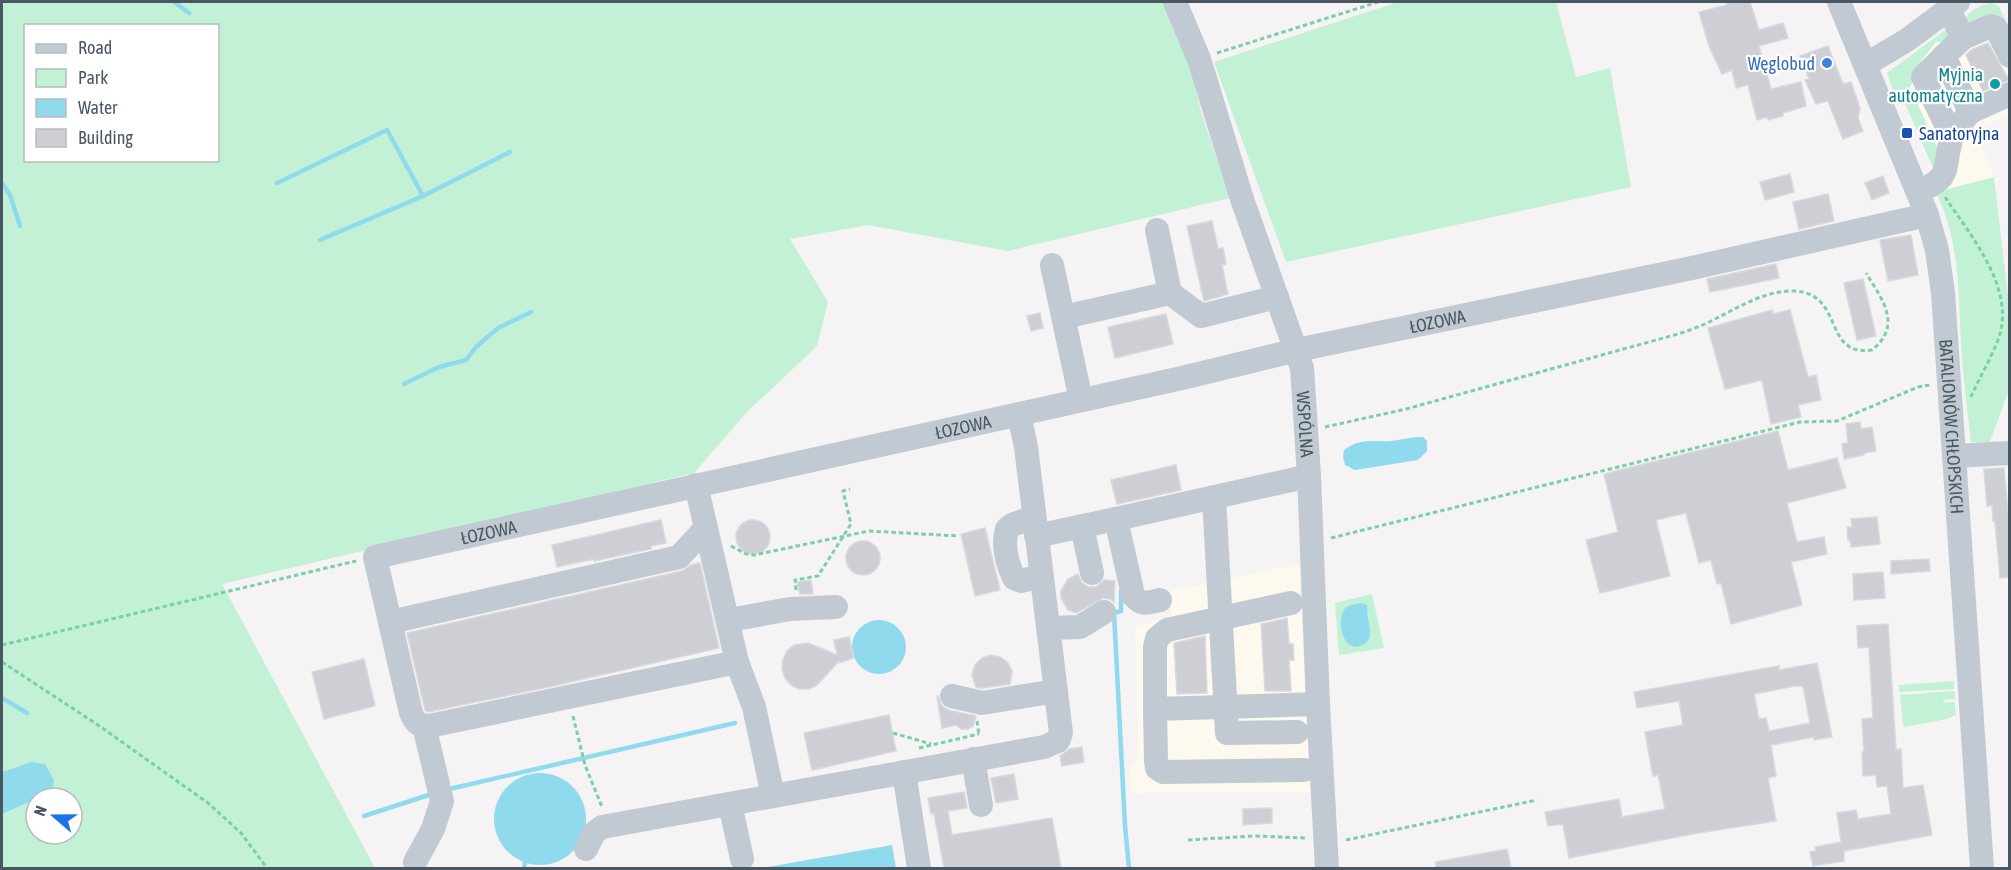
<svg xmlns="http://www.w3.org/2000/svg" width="2011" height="870" viewBox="0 0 2011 870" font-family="'Asap Condensed',sans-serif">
<rect width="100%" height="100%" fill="#f5f3f3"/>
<g fill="#fdf9ef">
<polygon points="1991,3 1999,6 2009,28 2009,115 1975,130 1994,177 1941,191 1900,92 1894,94 1887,73 1965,19 1966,16 1978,7"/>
<polygon points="1299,564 1310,792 1130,793 1129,771 1138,757 1135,626 1172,618 1167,591"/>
</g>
<g fill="#c3f1d5" fill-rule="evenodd">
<path d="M2,2H1162L1189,61L1201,112L1230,198L1008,251L868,225L790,239L828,302L817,346L746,413L694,473L222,584L375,868H2V814L51,792L31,762L2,772ZM26,26H218V160H26ZM36,798H72V834H36Z"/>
<polygon points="1398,2 1556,2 1576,77 1610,68 1631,187 1286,262 1214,62"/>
<path d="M1991,3L1999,6L2009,28L1969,23L1965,19C1970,10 1981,5 1991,3Z"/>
<polygon points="1948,28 1949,39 1944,41 1936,42 1921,61 1922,73 1913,81 1910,87 1938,149 1935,173 1900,92 1894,94 1887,73"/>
<path d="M1994,177L2009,305L2010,387L1989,444L1971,442C1968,414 1964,387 1962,359C1958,304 1962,246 1937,195L1941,191Z"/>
<polygon points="1372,594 1384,648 1339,655 1335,603"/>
<polygon points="1954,681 1954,689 1899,692 1899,685"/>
<polygon points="1955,691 1955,699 1943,700 1944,703 1955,702 1956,715 1947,719 1905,727 1903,725 1900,695"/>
</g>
<g fill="#90daee">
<path d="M1416,437H1423L1427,441V451L1418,460L1355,470L1345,465L1343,457L1344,450C1360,438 1373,442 1391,441C1400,440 1408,438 1416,437Z"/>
<path d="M1361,603L1367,605C1368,610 1367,614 1368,619C1370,630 1374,642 1359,646C1356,647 1353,647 1350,645C1340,638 1337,614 1347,607C1351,604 1357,604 1361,603Z"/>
<circle cx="879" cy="647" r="27"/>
<polygon points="31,762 45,764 54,780 52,792 2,814 2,772"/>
<circle cx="540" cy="819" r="46"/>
<polygon points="892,845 896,868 762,868"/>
</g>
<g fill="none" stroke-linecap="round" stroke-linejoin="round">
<g stroke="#90daee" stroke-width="4.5">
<polyline points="174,2 189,13"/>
<polyline points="2,183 10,195 20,226"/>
<polyline points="277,183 387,130 423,196 510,152"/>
<polyline points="320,240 423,196"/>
<polyline points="404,384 439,367 466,360 476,347 498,328 531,312"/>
<polyline points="1121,591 1121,611 1114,613 1125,826 1129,868"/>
<polyline points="2,698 27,713"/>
<polyline points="445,790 735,723"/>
<polyline points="364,816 432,794"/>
<polyline points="524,868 525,863"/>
</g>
</g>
<g fill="#cdcfd5" stroke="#d7d9de" stroke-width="1.5" fill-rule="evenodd">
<polygon points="1726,2 1750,2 1759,30 1783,23 1788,38 1759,46 1771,89 1801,82 1806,106 1783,113 1783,116 1768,120 1767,117 1757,120 1748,85 1736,88 1732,70 1722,74 1709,46 1699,12 1727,5"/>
<polygon points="1988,43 2009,80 1983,91 1966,55 1971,50"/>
<polygon points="1828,46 1843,84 1851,82 1860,108 1858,118 1863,131 1843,139 1828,101 1816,104 1805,80 1809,79 1800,56"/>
<polygon points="1790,174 1794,192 1765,200 1760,182"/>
<polygon points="1883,176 1889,193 1872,200 1865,183"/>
<polygon points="1828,194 1834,221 1799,229 1793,202"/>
<polygon points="1212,221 1218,249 1223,248 1226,264 1222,265 1228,294 1204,301 1187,226"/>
<polygon points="1911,235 1918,275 1888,281 1880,240"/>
<polygon points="1776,264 1779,278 1710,292 1707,279"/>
<polygon points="1863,279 1876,336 1857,340 1844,283"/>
<polygon points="1772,310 1773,314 1790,310 1808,377 1816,375 1821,400 1798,405 1801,417 1771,424 1762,380 1725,389 1708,328"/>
<polygon points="1040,313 1043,328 1031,331 1027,316"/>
<polygon points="1166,314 1173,344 1115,358 1108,327"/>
<polygon points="1860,422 1861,429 1872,427 1876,451 1864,453 1864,455 1844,459 1842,444 1848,443 1846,424"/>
<polygon points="1778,431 1788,470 1837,458 1846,488 1787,503 1797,542 1824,537 1827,554 1791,562 1802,605 1731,624 1721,583 1717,584 1711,560 1699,563 1686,513 1656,520 1670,576 1600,593 1586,540 1618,532 1604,474"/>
<polygon points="1176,465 1181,490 1117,504 1111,480"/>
<polygon points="2004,468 2008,514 2010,514 2010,577 2000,578 1995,521 1993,521 1992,505 1987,506 1984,469"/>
<polygon points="1877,517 1880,544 1851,547 1850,540 1848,540 1847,527 1852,527 1851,519"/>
<circle cx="753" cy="537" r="17"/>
<polygon points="661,520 666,543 651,546 651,549 594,561 594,559 557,567 552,545"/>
<polygon points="985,528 1000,590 975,596 961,534"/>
<circle cx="863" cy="558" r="17"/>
<polygon points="1929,559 1930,571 1891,574 1891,561"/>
<polygon points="700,563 719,648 553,686 428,712 425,710 407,633 682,571 691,565"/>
<polygon points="1883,572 1885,598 1854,600 1853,574"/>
<polygon points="1078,574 1081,582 1088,587 1096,587 1104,580 1115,581 1114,602 1110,599 1103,598 1076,613 1068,610 1061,598 1061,591 1068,579"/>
<polygon points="811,580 813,594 800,594 797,582"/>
<polygon points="1287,618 1289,644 1293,644 1294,660 1289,660 1291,691 1265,691 1261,624"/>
<polygon points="1888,624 1896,750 1901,749 1903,788 1923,785 1932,835 1844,851 1844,861 1813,866 1810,852 1816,851 1815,847 1841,842 1837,813 1856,810 1858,819 1891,814 1887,786 1877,787 1876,775 1863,776 1862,752 1864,752 1862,719 1873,718 1869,647 1858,648 1857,626"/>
<polygon points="1205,636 1207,693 1177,694 1174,643"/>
<polygon points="849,637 854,658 839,663 839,661 817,685 809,689 799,689 791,685 785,678 782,669 783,660 787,651 794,645 808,643 837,655 834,640"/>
<polygon points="991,655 1000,657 1008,663 1012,671 1010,684 982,688 976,687 972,675 975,665 982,658"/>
<polygon points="364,659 375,706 324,719 312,672"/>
<path d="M1817,663L1832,737L1814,740V737L1771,745L1776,776L1768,778L1776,821L1692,834L1569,858L1563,824L1548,826L1545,812L1619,799L1622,817L1665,809L1658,775L1653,776L1645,732L1683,725L1679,701L1637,708L1634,692L1779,666V670ZM1795,686H1803L1810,723L1769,731L1766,718L1759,719L1754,694Z"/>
<polygon points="937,696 938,696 942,706 948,710 976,716 973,726 968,729 961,729 956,725 942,728"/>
<polygon points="889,715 896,751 812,770 804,733"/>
<polygon points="1082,747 1084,762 1062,766 1060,756 1070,749"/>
<polygon points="1014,774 1018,799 996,803 991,778"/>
<polygon points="964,792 967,808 948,811 952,835 1052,818 1061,868 944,868 934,813 931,814 928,798"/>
<polygon points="1272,808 1272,823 1243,825 1243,809"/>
<polygon points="1507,849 1511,867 1502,868 1436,868 1436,862"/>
</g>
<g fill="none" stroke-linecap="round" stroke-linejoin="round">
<g stroke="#7ad0a6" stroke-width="3" stroke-dasharray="4.5 3" stroke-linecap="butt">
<polyline points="1217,53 1378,2"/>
<path d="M1945,197C1969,233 2011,283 2001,330C1997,348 1979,378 1971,397"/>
<path d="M1325,427L1406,409L1678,334C1691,330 1704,325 1717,318C1741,306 1766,290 1795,291C1845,294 1822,357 1872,350C1903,325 1882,299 1866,273"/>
<polyline points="1331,538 1800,422 1837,421 1918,387 1930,385"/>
<polyline points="731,546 746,554 754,555 869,531 959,536"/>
<polyline points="796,590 795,580 818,576 851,524 843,491 850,489"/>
<polyline points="2,645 356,561"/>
<polyline points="2,662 98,725 208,803 241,833 267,868"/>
<polyline points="573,716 585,765 602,807"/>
<polyline points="977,721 979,735"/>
<polyline points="893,733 931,744"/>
<polyline points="919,748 979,734"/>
<polyline points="1188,840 1253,836 1306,838"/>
<polyline points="1346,840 1537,800"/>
</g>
<g stroke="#c1cad2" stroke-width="24">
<path id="s1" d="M1175,2L1199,59L1242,199L1302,368L1309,476L1318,704L1327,868"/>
<path id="s2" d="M1839,2L1927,215L1937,250L1943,293L1982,868"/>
<polyline points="1963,38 1991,26 1996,28 2010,56"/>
<polyline points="1944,56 1923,77 1952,137"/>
<polyline points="1865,65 1907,40 1958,2"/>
<polyline points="1970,112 2010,94"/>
<path d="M1918,192C1953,176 1942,172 1951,140C1954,130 1964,120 1970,112L1944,56L1963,38L1949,10"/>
<polyline points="1157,230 1170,293"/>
<polyline points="1052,265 1081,400"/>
<polyline points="1064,317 1170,293 1201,316 1277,297"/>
<polyline points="1954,456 2010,453"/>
<polyline points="696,485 737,662 754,707 773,796"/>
<polyline points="1214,497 1227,733 1297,732"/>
<path d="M1034,517L1012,525L1007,529C1002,546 1007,563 1014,578L1021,581L1041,576"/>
<polyline points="1082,526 1092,573"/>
<polyline points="1036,536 1116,519"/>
<path d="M1160,600C1148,603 1141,606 1133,595L1116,519L1309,476"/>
<polyline points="729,620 790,609 836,607"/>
<polyline points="390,622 679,557 706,528"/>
<polyline points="1049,628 1080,627 1104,612"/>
<path id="s3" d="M737,662L429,726C418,726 415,722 411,713L375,557L1182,378L1297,350L1692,268L1927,215"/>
<polyline points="952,696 982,703 1056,691"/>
<polyline points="1155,709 1155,647 1157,638 1167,630 1291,603"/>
<polyline points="973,759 981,805"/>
<polyline points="1304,770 1163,772 1157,768 1156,761 1155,709 1318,704"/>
<polyline points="904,772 919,868"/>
<polyline points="730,804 742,859"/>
<polyline points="586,849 594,833 602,827 1044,747 1058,741 1061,733 1026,447 1019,414"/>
<polyline points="415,862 433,829 442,801 424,726"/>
</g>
</g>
<circle fill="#3f7fe0" stroke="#fff" stroke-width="2" cx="1827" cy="63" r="6"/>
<circle fill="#0f9aa8" stroke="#fff" stroke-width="2" cx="1995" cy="84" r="6"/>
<rect fill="#1a4fb4" stroke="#fff" stroke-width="2" x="1901" y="127" width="12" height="12" rx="3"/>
<g text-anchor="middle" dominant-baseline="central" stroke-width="4.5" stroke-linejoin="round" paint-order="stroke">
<g font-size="18" fill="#366cbe" stroke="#fff" text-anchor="end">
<text x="1815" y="63">Węglobud</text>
</g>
<g font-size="18" fill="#0d838f" stroke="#fff" text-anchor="end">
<text x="1983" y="74">Myjnia<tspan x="1983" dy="21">automatyczna</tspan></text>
</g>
<g font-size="18" fill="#164399" stroke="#fff" text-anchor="start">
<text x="1919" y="133">Sanatoryjna</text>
</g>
<g font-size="18" fill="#4a5661" stroke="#fff">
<text stroke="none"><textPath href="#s3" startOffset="1587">ŁOZOWA</textPath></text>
<text stroke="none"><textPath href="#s1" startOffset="444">WSPÓLNA</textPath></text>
<text stroke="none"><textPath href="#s3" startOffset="1101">ŁOZOWA</textPath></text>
<text stroke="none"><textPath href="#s2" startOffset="444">BATALIONÓW CHŁOPSKICH</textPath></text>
<text stroke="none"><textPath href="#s3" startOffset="615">ŁOZOWA</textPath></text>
</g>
</g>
<rect width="2011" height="870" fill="none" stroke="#4a5661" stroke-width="6"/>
<rect x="24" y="24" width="195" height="138" fill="#ffffff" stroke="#b7bbc0" stroke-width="1.5"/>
<rect x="36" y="44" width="30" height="9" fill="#c1cad2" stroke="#b7bbc0" stroke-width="1.5"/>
<text x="78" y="54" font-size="18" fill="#4a5661">Road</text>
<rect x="36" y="69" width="30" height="18" fill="#c3f1d5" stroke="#b7bbc0" stroke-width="1.5"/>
<text x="78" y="84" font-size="18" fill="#4a5661">Park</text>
<rect x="36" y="99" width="30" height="18" fill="#90daee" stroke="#b7bbc0" stroke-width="1.5"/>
<text x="78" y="114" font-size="18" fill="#4a5661">Water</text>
<rect x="36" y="129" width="30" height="18" fill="#cdcfd5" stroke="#b7bbc0" stroke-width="1.5"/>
<text x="78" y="144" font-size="18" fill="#4a5661">Building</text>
<g transform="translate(54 816) rotate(290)"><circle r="28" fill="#ffffff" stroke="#b7bbc0" stroke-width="1.5"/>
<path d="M0-4.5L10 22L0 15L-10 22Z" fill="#1a73e8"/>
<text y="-9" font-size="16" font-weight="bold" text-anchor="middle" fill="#4a5661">N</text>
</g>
</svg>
